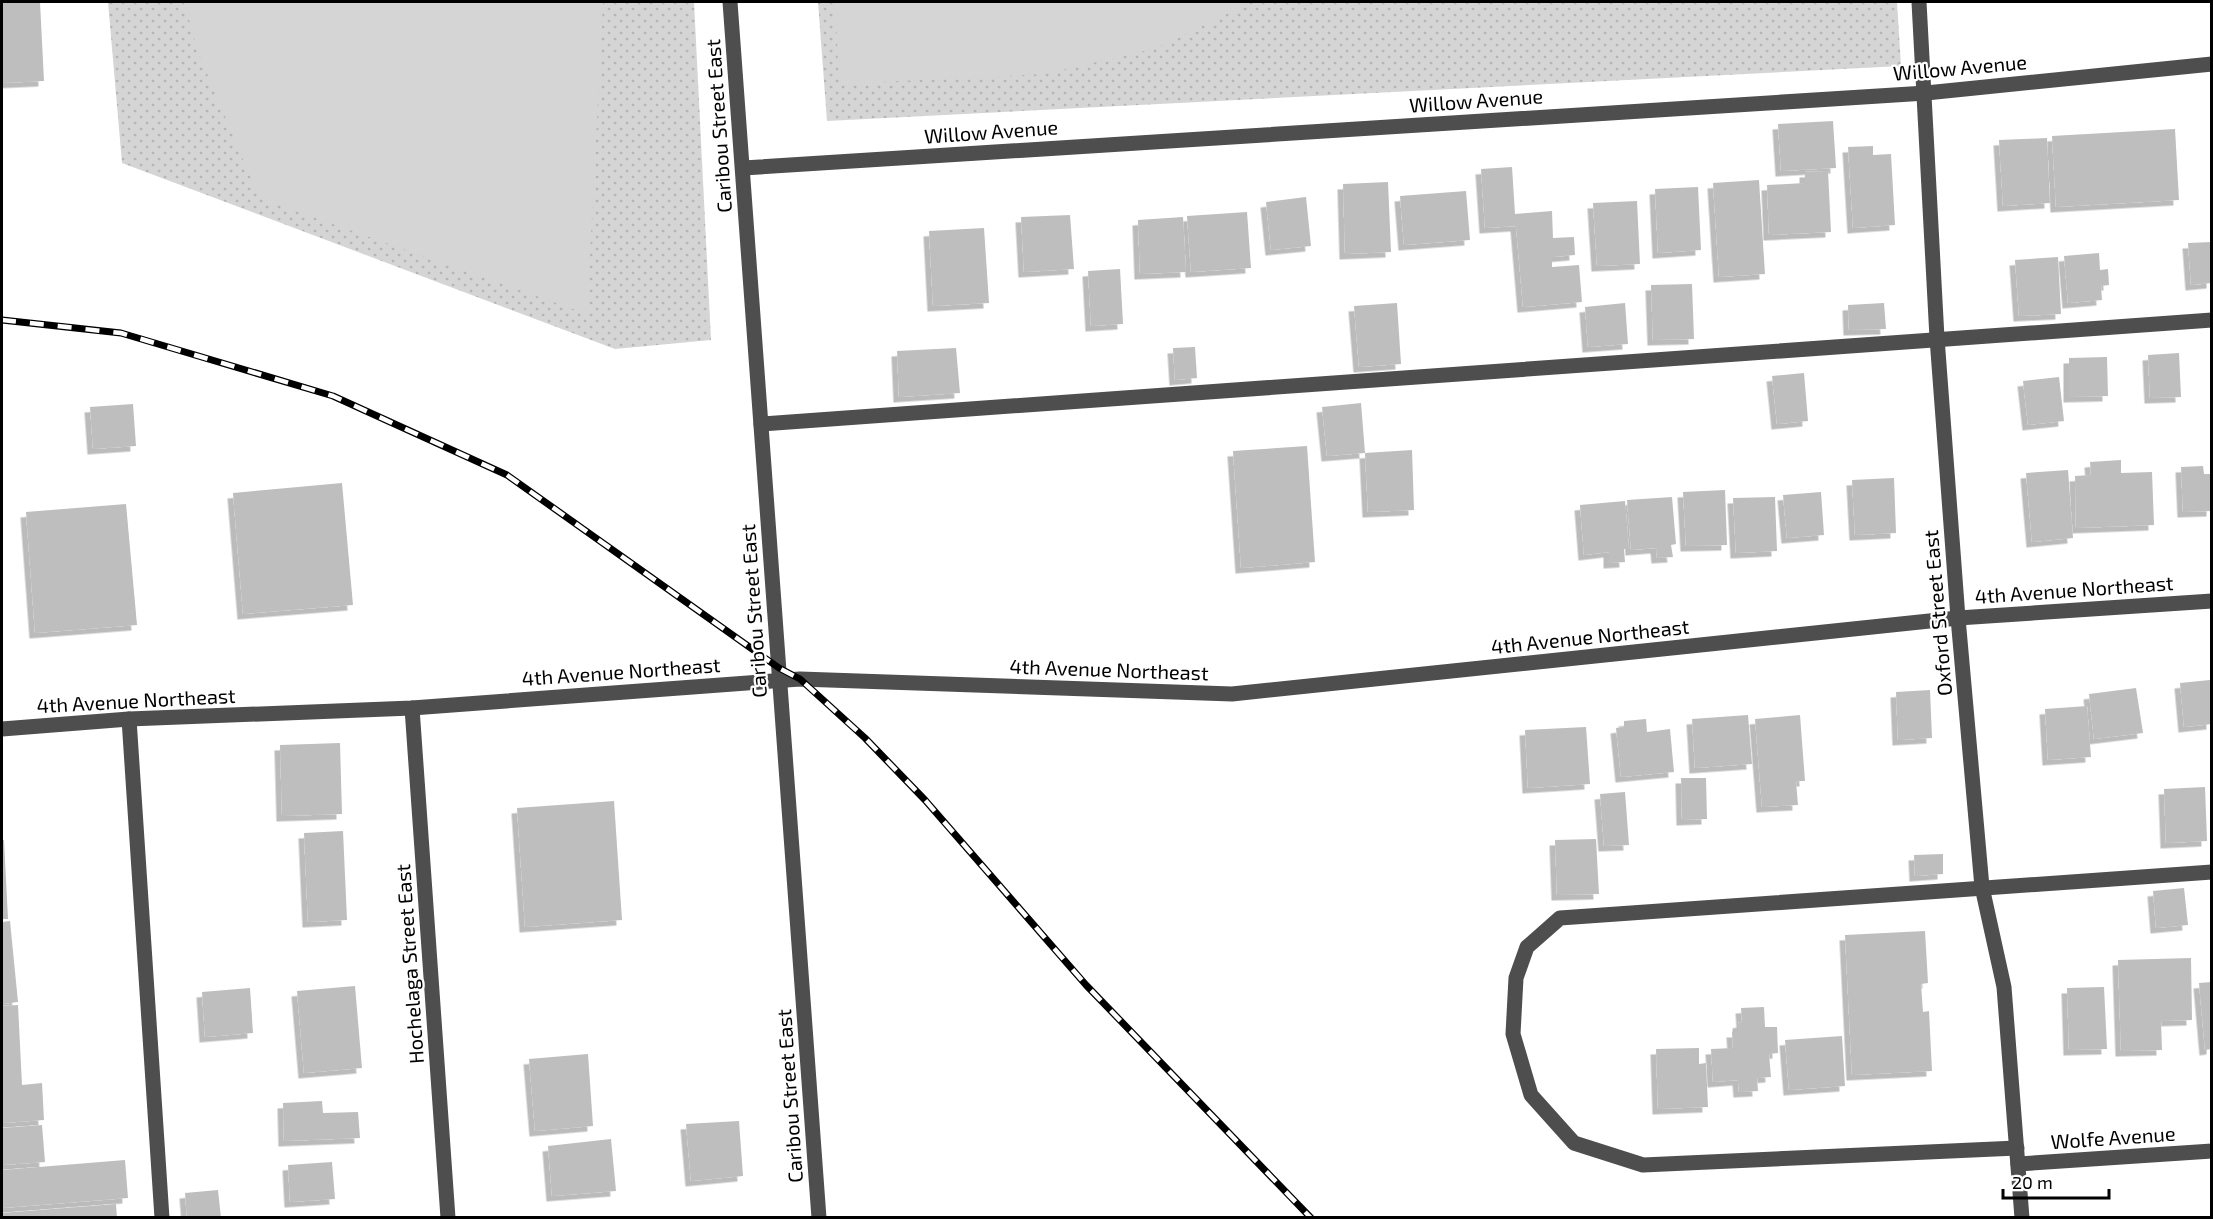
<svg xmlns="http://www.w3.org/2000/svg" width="2213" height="1219" viewBox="0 0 2213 1219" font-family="'Exo 2',sans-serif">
<defs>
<pattern id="park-dots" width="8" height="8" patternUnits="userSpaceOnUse" patternTransform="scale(1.5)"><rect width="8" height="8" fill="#d5d5d5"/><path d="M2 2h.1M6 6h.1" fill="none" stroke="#b5b5b5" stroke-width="1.8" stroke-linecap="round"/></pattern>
<filter id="shadow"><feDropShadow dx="-5.5" dy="5.5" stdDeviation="0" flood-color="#0004"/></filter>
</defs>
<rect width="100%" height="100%" fill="#fff"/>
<g fill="url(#park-dots)">
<polygon points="108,2 694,2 711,340 615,349 122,163"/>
<polygon points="818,2 1897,2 1901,66 827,121"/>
</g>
<g fill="#d5d5d5">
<polygon points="184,2 603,2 587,314 259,198 198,52"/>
<polygon points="835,2 1251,2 1157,48 1045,74 839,84"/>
</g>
<g fill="#bebebe" filter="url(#shadow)">
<polygon points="2,2 40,2 44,81 2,83"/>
<polygon points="1833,121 1836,168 1781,171 1778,124"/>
<polygon points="2175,129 2179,200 2056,207 2052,136"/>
<polygon points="2047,138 2050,203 2003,206 1999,140"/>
<polygon points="1873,146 1873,155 1891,154 1895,225 1853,228 1848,147"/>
<polygon points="1512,167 1515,214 1552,211 1553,238 1574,237 1575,255 1552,257 1552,267 1579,265 1582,302 1523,307 1516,226 1485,228 1481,169"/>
<polygon points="1828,171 1831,232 1769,235 1767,185 1805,183 1805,172"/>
<polygon points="1759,180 1765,274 1719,277 1713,183"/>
<polygon points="1388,182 1391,252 1345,254 1343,184"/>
<polygon points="1698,187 1701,250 1658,253 1655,189"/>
<polygon points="1466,191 1470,240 1404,245 1400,196"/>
<polygon points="1306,197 1311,246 1271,250 1266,202"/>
<polygon points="1637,201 1640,264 1597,266 1593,203"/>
<polygon points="1247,212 1251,268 1191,272 1187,216"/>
<polygon points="1070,215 1074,269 1024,272 1021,217"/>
<polygon points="1183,217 1186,272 1140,274 1138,220"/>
<polygon points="984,228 989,303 933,306 929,231"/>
<polygon points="2212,242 2212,283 2191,285 2188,243"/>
<polygon points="2099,253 2100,270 2108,269 2109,285 2101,286 2102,300 2068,303 2064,256"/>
<polygon points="2058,257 2061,314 2019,316 2015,260"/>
<polygon points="1120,269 1123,324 1091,326 1088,271"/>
<polygon points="1692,284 1694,339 1653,340 1651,285"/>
<polygon points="1397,303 1401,364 1359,367 1354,306"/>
<polygon points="1625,303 1628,344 1588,347 1585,307"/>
<polygon points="1884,303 1886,329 1849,330 1848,305"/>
<polygon points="1195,347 1197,378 1175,380 1173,348"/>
<polygon points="956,348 960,393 899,397 897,351"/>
<polygon points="2179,353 2181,397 2150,398 2148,355"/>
<polygon points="2107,357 2108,396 2069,397 2069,358"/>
<polygon points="1804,373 1808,421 1777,424 1772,376"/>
<polygon points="2059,377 2064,421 2028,425 2023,381"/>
<polygon points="1361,403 1365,453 1327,456 1322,407"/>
<polygon points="133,404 136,446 93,449 90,407"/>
<polygon points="1307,446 1315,562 1241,568 1233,451"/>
<polygon points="1412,450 1414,510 1368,512 1365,453"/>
<polygon points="2121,460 2121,473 2152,472 2154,525 2076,528 2075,476 2091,475 2090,462"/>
<polygon points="2203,466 2204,474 2212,474 2212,511 2183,512 2181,467"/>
<polygon points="2068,470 2073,538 2032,542 2026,473"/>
<polygon points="1894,478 1896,533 1855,535 1852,480"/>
<polygon points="342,483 353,605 243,614 233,493"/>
<polygon points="1725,490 1727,545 1686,546 1683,492"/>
<polygon points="1821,492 1824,535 1787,538 1783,495"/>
<polygon points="1672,497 1676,544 1671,545 1673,557 1657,558 1656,548 1631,550 1627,500"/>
<polygon points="1775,497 1777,551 1736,553 1733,498"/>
<polygon points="1625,501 1629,549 1624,549 1625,562 1609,563 1609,552 1584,555 1580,505"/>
<polygon points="126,504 137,625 35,633 26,512"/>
<polygon points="2210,680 2212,724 2184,727 2180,683"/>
<polygon points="2136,688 2143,733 2094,739 2089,694"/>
<polygon points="1930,690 1932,738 1898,740 1896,692"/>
<polygon points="2087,706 2091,757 2048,760 2045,709"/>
<polygon points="1748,715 1752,764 1695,768 1692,719"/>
<polygon points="1800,715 1805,781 1796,781 1798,805 1762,807 1755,719"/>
<polygon points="1646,719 1647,732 1670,729 1674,772 1621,777 1616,728 1624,727 1624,721"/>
<polygon points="1586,727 1590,784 1528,788 1525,730"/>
<polygon points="340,743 342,814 282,816 280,745"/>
<polygon points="1681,778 1706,778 1707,819 1682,820"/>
<polygon points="2205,787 2207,841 2166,843 2164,789"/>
<polygon points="1625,792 1629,845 1604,846 1600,794"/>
<polygon points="614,801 622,920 525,927 517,808"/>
<polygon points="343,831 347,920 308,922 304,833"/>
<polygon points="1596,839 1599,894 1557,895 1555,840"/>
<polygon points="2,840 4,840 8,919 2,919"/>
<polygon points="1943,854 1943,874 1915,876 1914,855"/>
<polygon points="2184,888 2188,925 2156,928 2153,891"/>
<polygon points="10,921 18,1002 2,1004 2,922"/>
<polygon points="1925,931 1928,983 1921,984 1923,1012 1929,1011 1932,1071 1852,1075 1845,935"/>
<polygon points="2191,958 2192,1020 2161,1021 2162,1050 2121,1051 2118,960"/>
<polygon points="2212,982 2212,1049 2205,1050 2199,983"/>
<polygon points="355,986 362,1068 304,1073 297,991"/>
<polygon points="2104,987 2107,1049 2069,1050 2067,988"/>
<polygon points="250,988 253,1033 205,1037 202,992"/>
<polygon points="18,1005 22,1085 42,1083 44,1120 2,1123 2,1006"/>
<polygon points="1764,1007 1765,1027 1777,1027 1778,1053 1769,1054 1771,1077 1757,1078 1758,1091 1739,1092 1738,1080 1713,1082 1711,1049 1733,1048 1732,1032 1738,1032 1738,1023 1742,1022 1741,1008"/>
<polygon points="1842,1036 1845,1086 1789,1090 1785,1040"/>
<polygon points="1699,1048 1699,1064 1706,1063 1708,1107 1658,1109 1656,1049"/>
<polygon points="588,1054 593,1126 535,1131 529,1059"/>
<polygon points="322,1101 323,1113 358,1112 360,1138 284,1141 283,1103"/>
<polygon points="739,1121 743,1176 691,1181 686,1124"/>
<polygon points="42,1125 45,1162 2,1165 2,1128"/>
<polygon points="611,1139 616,1191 552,1196 548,1146"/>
<polygon points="125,1160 128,1198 2,1208 2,1170"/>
<polygon points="332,1162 335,1199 290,1202 288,1165"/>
<polygon points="218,1190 221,1218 187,1218 185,1193"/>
<polygon points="116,1204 117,1218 2,1218 2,1213"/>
</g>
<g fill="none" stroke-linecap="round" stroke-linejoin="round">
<g stroke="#4e4e4e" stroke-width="15">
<polyline points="730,2 819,1218"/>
<polyline points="1919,2 1937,338 1958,618 1982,887 2004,987 2022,1218"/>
<polyline points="743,168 1926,93 2212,64"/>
<polyline points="761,424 2212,320"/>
<polyline points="412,708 448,1218"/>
<polyline points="129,719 162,1218"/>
<polyline points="2,729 129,719 412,708 800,679 1232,694 1958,618 2212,601"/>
<polyline points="2017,1148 1643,1165 1574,1143 1531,1095 1513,1034 1516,978 1527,947 1560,918 2212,872"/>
<polyline points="2018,1164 2212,1151"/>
</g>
<defs>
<polyline id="rail" points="2,320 121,333 333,396 507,475 779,668 800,679 865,738 925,800 1086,985 1311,1218"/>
</defs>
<use href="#rail" stroke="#000" stroke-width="7"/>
<use href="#rail" stroke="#fff" stroke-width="4.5" stroke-dasharray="14" stroke-linecap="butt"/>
</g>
<g text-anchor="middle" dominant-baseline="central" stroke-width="4.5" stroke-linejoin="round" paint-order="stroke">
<g font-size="20" fill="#000" stroke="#fff">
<text transform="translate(1960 67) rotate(-5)">Willow Avenue</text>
<text transform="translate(1476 100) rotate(-4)">Willow Avenue</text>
<text transform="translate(718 126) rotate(-94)">Caribou Street East</text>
<text transform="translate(991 131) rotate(-4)">Willow Avenue</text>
<text transform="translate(2074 589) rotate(-4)">4th Avenue Northeast</text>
<text transform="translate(753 611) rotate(-94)">Caribou Street East</text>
<text transform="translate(1937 613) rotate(-95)">Oxford Street East</text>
<text transform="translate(1590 636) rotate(-6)">4th Avenue Northeast</text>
<text transform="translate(1109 669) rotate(2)">4th Avenue Northeast</text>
<text transform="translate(621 671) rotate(-4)">4th Avenue Northeast</text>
<text transform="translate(136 700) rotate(-3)">4th Avenue Northeast</text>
<text transform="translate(409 964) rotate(-94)">Hochelaga Street East</text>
<text transform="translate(789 1096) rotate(-94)">Caribou Street East</text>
<text transform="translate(2113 1137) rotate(-4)">Wolfe Avenue</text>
</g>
</g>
<rect width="2213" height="1219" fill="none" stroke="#000000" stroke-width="6"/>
<path d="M2003 1189v9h106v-9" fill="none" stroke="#000000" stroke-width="3"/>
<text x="2012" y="1189" font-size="18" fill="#000000" stroke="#ffffff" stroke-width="4.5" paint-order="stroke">20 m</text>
</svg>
